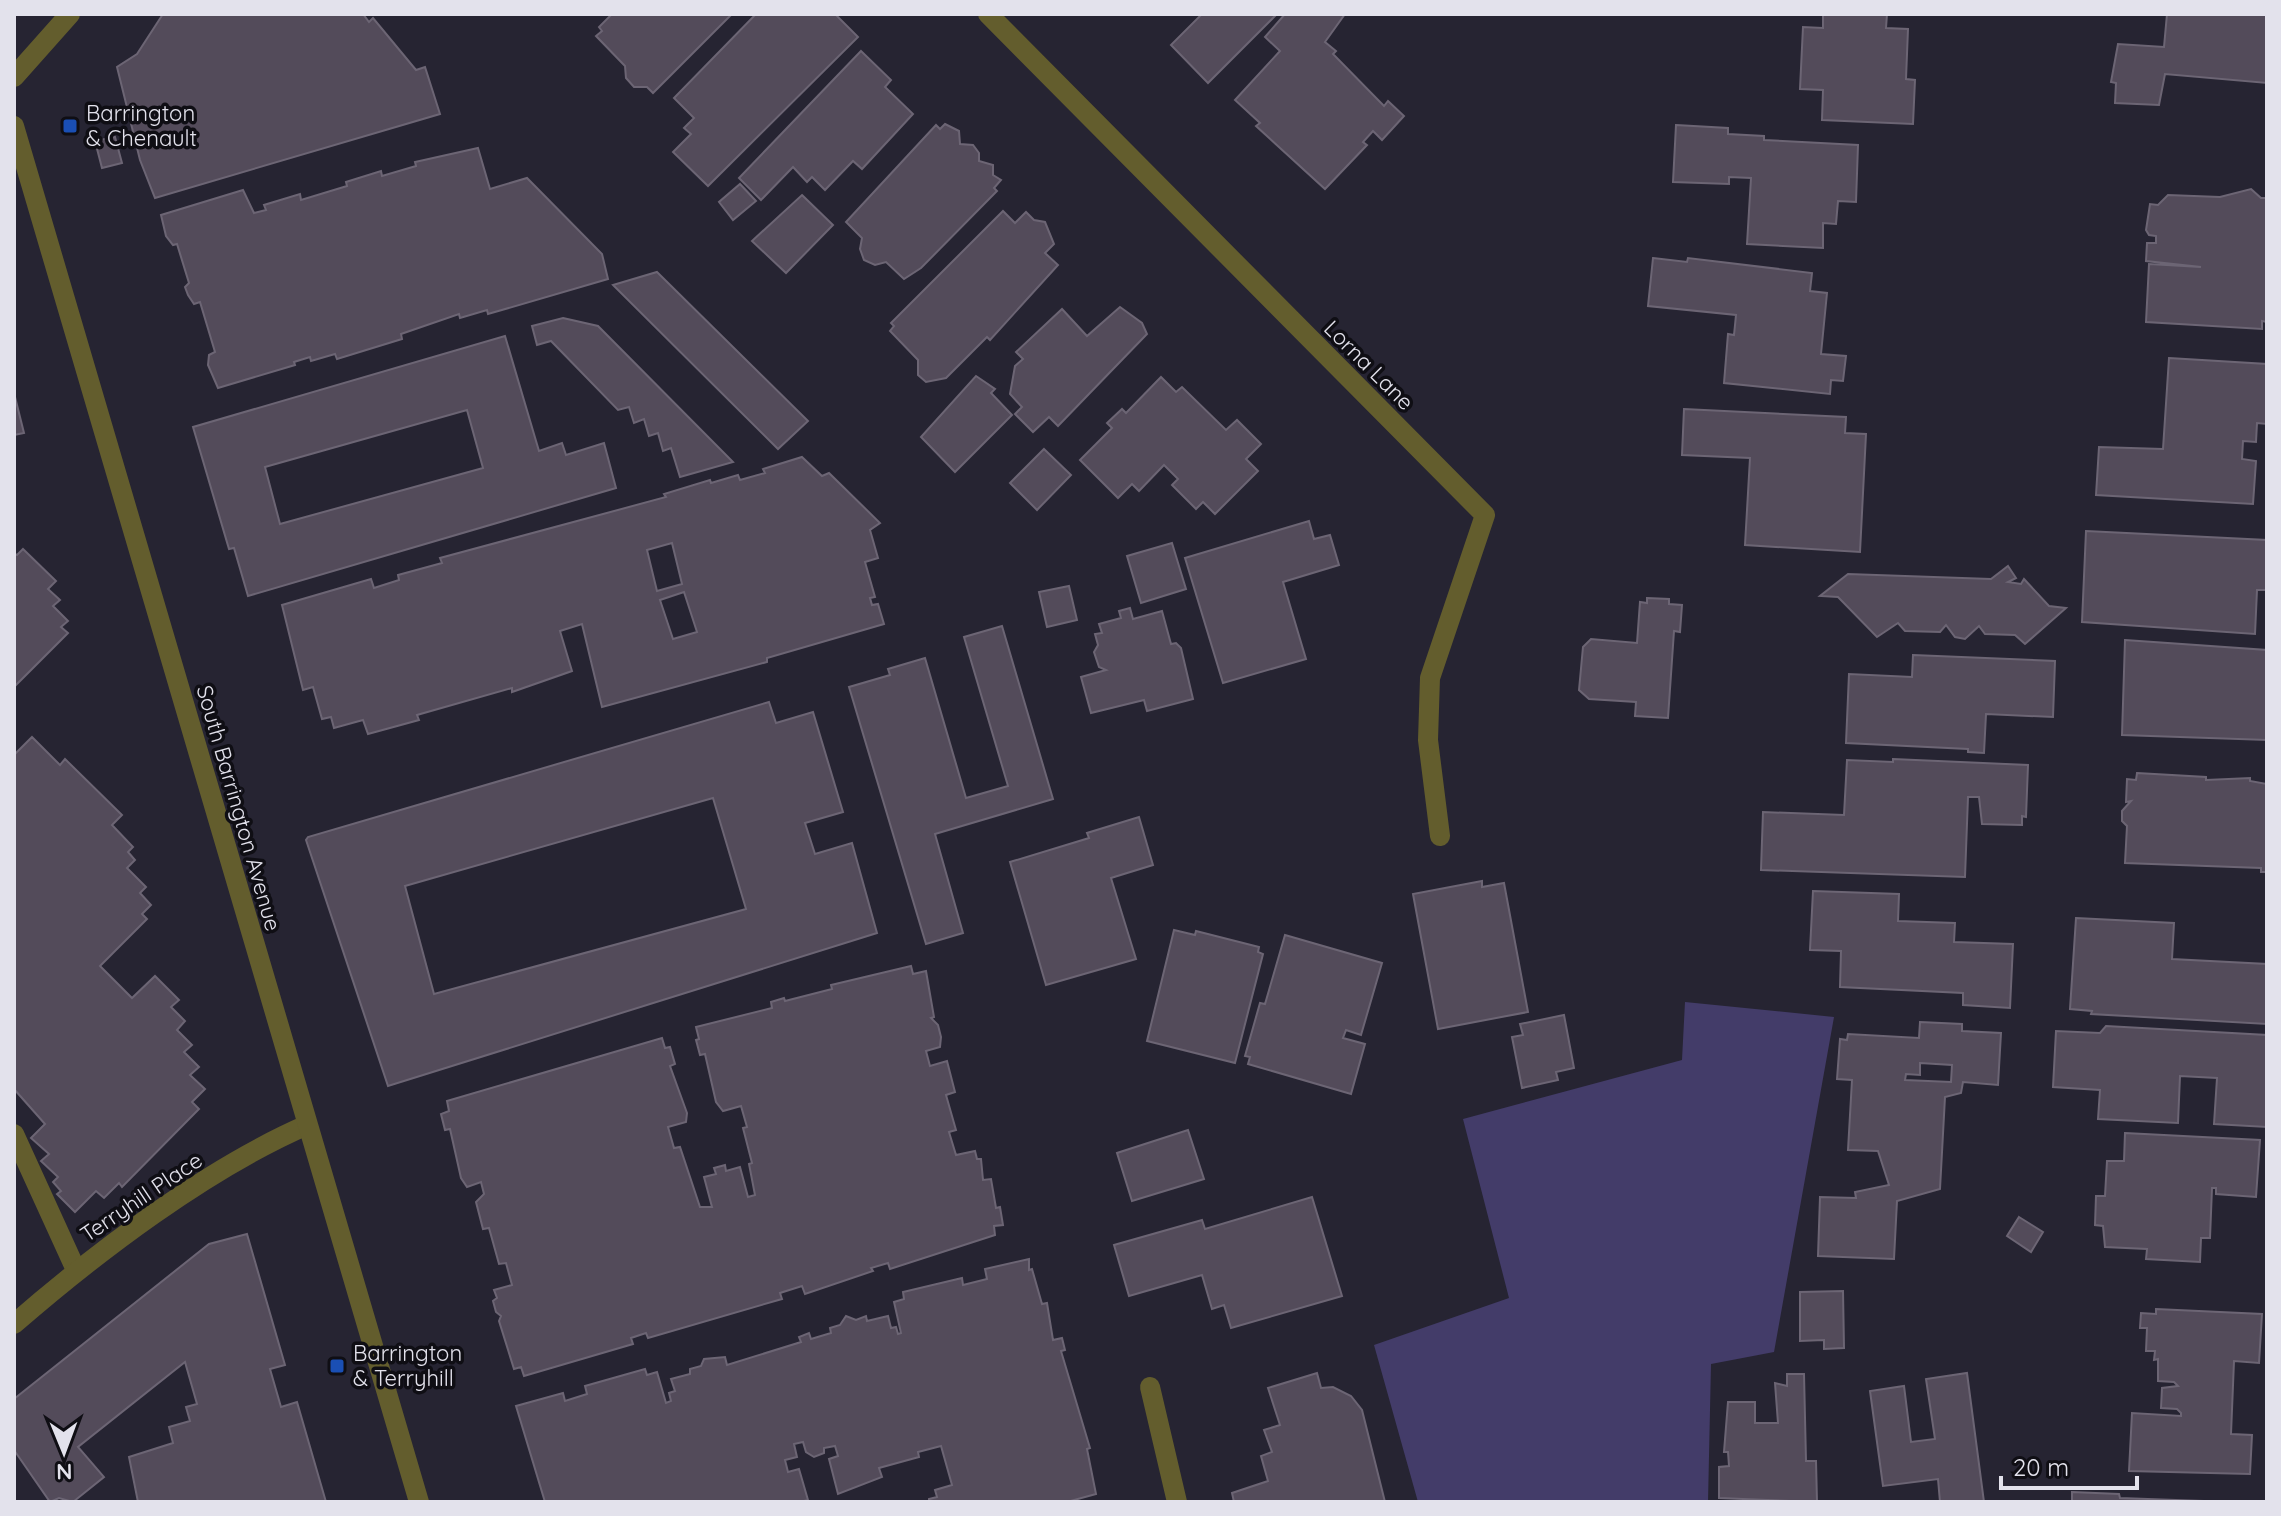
<svg xmlns="http://www.w3.org/2000/svg" width="2281" height="1516" viewBox="0 0 2281 1516" font-family="Quicksand,sans-serif">
<rect width="100%" height="100%" fill="#262432"/>
<polygon fill="#433c69" points="1685,1002 1834,1017 1774,1352 1711,1364 1708,1502 1418,1502 1374,1345 1509,1298 1463,1119 1682,1060"/>
<g fill="#534b5a" stroke="#6c6574" stroke-width="2" fill-rule="evenodd">
<polygon points="163,14 363,14 369,22 373,18 416,70 425,67 440,114 155,198 140,160 117,67 137,54"/>
<polygon points="612,14 732,14 653,93 647,87 634,87 626,78 625,66 596,36 602,31 599,27"/>
<polygon points="756,14 835,14 858,37 708,186 673,152 691,134 684,128 694,118 674,98"/>
<polygon points="1202,14 1277,14 1208,83 1171,45"/>
<polygon points="1285,14 1345,14 1325,42 1336,51 1333,54 1384,106 1388,101 1404,116 1382,140 1373,131 1363,142 1367,145 1325,189 1256,126 1260,123 1235,100 1280,51 1265,37"/>
<polygon points="1823,14 1887,14 1886,28 1908,29 1906,79 1915,80 1913,124 1822,120 1823,90 1800,89 1803,27 1823,28"/>
<polygon points="2167,14 2267,14 2267,83 2165,74 2159,105 2115,103 2116,83 2111,82 2118,44 2164,47"/>
<polygon points="861,51 891,80 885,87 913,114 862,169 853,161 825,190 812,177 807,182 793,167 761,200 739,178"/>
<polygon points="945,124 959,131 960,144 973,145 979,153 979,161 993,165 993,175 1001,180 994,188 997,191 921,268 904,279 886,262 875,265 864,260 860,249 862,238 846,222 936,125 940,129"/>
<polygon points="1676,125 1728,128 1728,134 1764,136 1764,140 1858,145 1856,202 1838,201 1836,224 1823,223 1823,248 1747,244 1751,178 1729,177 1729,184 1673,182"/>
<polygon points="115,137 122,163 102,168 95,141"/>
<polygon points="478,148 490,189 527,178 602,254 608,279 488,314 487,310 460,318 459,314 401,334 402,339 337,359 335,354 311,361 310,357 294,362 295,365 218,388 208,365 209,355 215,352 200,302 194,304 188,295 185,287 189,283 177,244 173,245 166,236 161,215 243,190 254,213 266,210 264,205 300,194 301,200 347,186 346,182 381,171 382,176 416,166 415,162"/>
<polygon points="740,184 756,201 733,220 719,202"/>
<polygon points="2251,189 2261,198 2267,198 2267,322 2262,321 2262,329 2146,322 2149,264 2201,267 2146,261 2147,243 2156,243 2156,236 2149,235 2146,230 2150,204 2158,205 2168,195 2220,197"/>
<polygon points="802,195 833,225 786,273 752,241"/>
<polygon points="1003,211 1015,223 1026,212 1034,220 1045,222 1054,244 1045,253 1058,265 990,340 987,337 946,378 926,382 918,375 918,360 890,331 894,326 891,323"/>
<polygon points="1653,258 1687,262 1688,258 1812,273 1810,291 1827,293 1821,354 1846,356 1843,381 1831,380 1830,394 1724,383 1728,334 1734,335 1736,315 1648,306"/>
<polygon points="657,272 808,421 778,449 613,285"/>
<polygon points="1120,307 1142,323 1147,334 1058,426 1049,417 1033,432 1015,414 1022,407 1010,394 1015,366 1023,359 1016,352 1062,309 1087,336"/>
<polygon points="563,318 598,326 733,462 680,477 671,448 663,451 658,433 649,436 644,419 634,423 629,407 618,410 551,341 537,345 532,326"/>
<path d="M505,336L539,451L562,443L566,455L604,443L616,488L248,596L234,548L229,549L193,427ZM467,410L483,468L280,524L265,467Z"/>
<polygon points="2169,358 2267,364 2267,424 2257,423 2256,442 2243,441 2242,459 2256,461 2253,504 2096,495 2099,447 2163,449"/>
<polygon points="976,376 995,389 991,393 1012,415 955,472 921,437"/>
<polygon points="1161,377 1176,392 1182,387 1226,430 1237,420 1261,444 1246,459 1258,471 1215,514 1203,502 1196,509 1172,485 1178,479 1164,465 1139,491 1132,484 1118,498 1080,460 1112,428 1107,423 1122,409 1126,413"/>
<polygon points="14,393 24,433 14,435"/>
<polygon points="1684,409 1846,417 1845,433 1866,434 1860,552 1745,545 1750,458 1682,455"/>
<polygon points="1044,449 1071,475 1037,510 1010,483"/>
<path d="M802,457L822,476L829,473L880,523L870,530L878,558L865,562L875,597L870,598L872,605L878,604L884,624L767,658V662L602,707L582,624L560,631L572,671L512,692V688L417,715L419,720L368,734L363,720L334,728L331,717L322,719L313,687L303,690L282,605L371,579L374,588L399,580L398,575L442,563L440,558L666,497L664,494L710,480L711,483L738,475L740,480L765,473L763,469ZM672,543L682,584L657,591L647,550ZM684,592L697,632L673,639L660,600Z"/>
<polygon points="1309,521 1314,539 1330,535 1339,565 1283,582 1306,659 1223,683 1185,558"/>
<polygon points="2086,531 2267,540 2267,590 2257,590 2255,634 2082,622"/>
<polygon points="1172,543 1186,589 1141,603 1127,556"/>
<polygon points="23,549 56,581 48,589 60,600 53,606 68,621 61,627 68,633 14,687 14,553 17,555"/>
<polygon points="2008,566 2016,578 2008,582 2021,584 2024,579 2049,606 2066,608 2025,644 2015,635 1985,634 1979,626 1965,639 1955,637 1946,625 1940,632 1905,631 1898,623 1877,637 1838,597 1820,596 1848,574 1991,579"/>
<polygon points="1069,586 1077,620 1047,627 1039,592"/>
<polygon points="1647,598 1669,599 1669,604 1682,605 1680,632 1674,631 1668,718 1635,716 1636,702 1589,699 1579,690 1583,647 1591,639 1637,643 1640,602 1647,603"/>
<polygon points="1130,608 1133,619 1162,611 1171,644 1176,643 1181,648 1193,699 1147,711 1144,700 1091,713 1081,677 1106,670 1099,667 1094,652 1098,645 1095,634 1102,633 1099,624 1121,618 1119,611"/>
<polygon points="1002,626 1053,799 935,834 963,933 926,944 849,687 890,675 888,669 925,658 966,798 1008,786 964,637"/>
<polygon points="2125,640 2267,650 2267,740 2122,735"/>
<polygon points="1913,655 2055,661 2053,717 1986,714 1984,753 1968,752 1968,749 1846,743 1849,674 1912,677"/>
<path d="M769,702L776,723L813,712L843,812L805,823L815,854L852,843L877,933L388,1086L306,840L308,837ZM713,798L746,909L434,994L405,886Z"/>
<polygon points="32,737 60,765 65,759 122,815 112,825 133,847 128,852 135,860 127,868 146,887 140,893 151,905 142,914 147,919 100,966 132,998 155,976 179,1000 171,1007 185,1021 177,1030 192,1045 184,1052 199,1067 190,1075 205,1089 192,1102 199,1109 122,1187 119,1183 104,1198 96,1191 75,1212 57,1194 61,1191 53,1182 58,1177 41,1161 49,1154 31,1138 45,1124 14,1089 14,755"/>
<polygon points="1893,759 2028,765 2026,817 2022,816 2022,825 1982,824 1979,797 1968,797 1965,877 1761,870 1763,812 1844,815 1847,760 1893,762"/>
<polygon points="2137,773 2206,777 2206,780 2250,778 2250,781 2267,784 2267,872 2261,872 2261,868 2125,863 2127,826 2122,821 2122,811 2131,801 2126,802 2127,779 2136,780"/>
<polygon points="1139,817 1153,865 1111,878 1136,959 1046,985 1010,862 1089,838 1087,833"/>
<polygon points="1482,881 1482,887 1504,883 1528,1012 1438,1029 1413,894"/>
<polygon points="1813,891 1899,894 1898,921 1955,923 1954,942 2013,944 2010,1008 1963,1005 1963,993 1840,987 1841,951 1810,950"/>
<polygon points="2076,918 2174,923 2172,959 2267,964 2267,1024 2091,1014 2092,1011 2070,1009"/>
<polygon points="1174,930 1195,935 1196,931 1259,947 1258,952 1263,954 1235,1063 1147,1041"/>
<polygon points="1285,935 1382,963 1361,1035 1346,1030 1343,1038 1365,1044 1351,1094 1248,1064 1250,1057 1245,1056 1260,1003 1265,1004"/>
<polygon points="911,966 913,974 926,971 934,1017 931,1018 938,1025 941,1037 940,1047 926,1051 930,1066 947,1061 955,1092 946,1095 956,1130 949,1132 956,1155 975,1151 977,1159 981,1159 983,1180 991,1179 996,1208 1000,1207 1003,1225 994,1226 995,1235 890,1269 888,1263 871,1268 873,1271 805,1294 802,1286 780,1293 782,1299 648,1338 646,1333 631,1338 633,1344 524,1376 521,1367 514,1369 499,1321 501,1316 496,1312 493,1301 497,1298 494,1290 512,1285 506,1263 499,1264 489,1228 483,1229 476,1202 484,1194 481,1182 467,1187 461,1178 450,1129 445,1130 441,1114 449,1111 447,1101 662,1038 665,1048 670,1047 675,1064 670,1066 687,1113 686,1122 668,1127 674,1148 680,1147 700,1207 712,1207 704,1177 716,1174 714,1168 725,1165 726,1171 740,1167 748,1197 755,1195 749,1164 752,1163 743,1128 747,1127 741,1106 723,1111 716,1102 705,1054 700,1055 696,1040 699,1039 696,1027 772,1008 771,1002 784,998 785,1001 832,989 831,985"/>
<polygon points="1564,1015 1574,1068 1556,1072 1558,1080 1522,1088 1512,1037 1523,1035 1520,1024"/>
<path d="M1920,1022L1962,1024V1031L2001,1033L1998,1085L1963,1082L1961,1093L1945,1097L1940,1189L1897,1201L1894,1259L1818,1256L1820,1197L1856,1198L1855,1192L1889,1185L1878,1151L1848,1150L1852,1080L1837,1079L1840,1039L1847,1040L1848,1034L1919,1038ZM1920,1063L1952,1065L1951,1082L1905,1080L1906,1074L1920,1075Z"/>
<polygon points="2106,1026 2267,1035 2267,1127 2214,1124 2217,1078 2180,1076 2178,1123 2098,1119 2100,1090 2053,1087 2056,1031 2100,1033"/>
<polygon points="1188,1130 1204,1179 1132,1201 1117,1153"/>
<polygon points="2125,1133 2260,1140 2256,1197 2216,1194 2216,1188 2212,1188 2210,1238 2201,1238 2200,1262 2146,1259 2147,1249 2105,1247 2103,1226 2095,1225 2096,1196 2105,1196 2107,1161 2124,1161"/>
<polygon points="1312,1197 1342,1296 1231,1328 1224,1305 1212,1309 1202,1275 1129,1296 1114,1245 1202,1220 1205,1229"/>
<polygon points="2019,1217 2043,1232 2031,1252 2007,1236"/>
<polygon points="247,1234 285,1365 270,1369 281,1407 297,1402 326,1502 138,1502 129,1457 173,1443 169,1427 190,1421 186,1407 197,1404 185,1362 78,1447 104,1477 73,1502 59,1498 50,1502 14,1450 14,1399 209,1244"/>
<polygon points="1029,1259 1029,1270 1032,1269 1042,1304 1047,1303 1053,1340 1062,1338 1065,1350 1061,1351 1090,1448 1087,1449 1096,1494 1067,1502 929,1502 929,1499 937,1497 935,1490 952,1485 941,1446 918,1452 919,1457 879,1468 882,1477 838,1494 829,1459 838,1456 835,1446 824,1448 824,1453 814,1457 806,1452 803,1442 794,1444 797,1457 785,1460 788,1472 799,1469 808,1500 800,1502 545,1502 516,1406 563,1393 565,1401 587,1394 585,1386 645,1369 647,1375 657,1372 666,1403 671,1401 669,1393 675,1391 671,1379 690,1374 690,1369 701,1366 704,1359 725,1357 727,1365 801,1342 799,1337 809,1333 811,1339 831,1333 830,1328 840,1325 846,1316 856,1320 866,1316 867,1321 888,1316 891,1328 896,1327 898,1334 901,1333 894,1302 904,1299 903,1292 962,1278 963,1285 987,1279 985,1269"/>
<polygon points="1843,1291 1844,1348 1824,1349 1824,1340 1800,1341 1800,1292"/>
<polygon points="2156,1309 2262,1314 2259,1363 2234,1361 2231,1434 2252,1435 2250,1474 2129,1471 2132,1413 2181,1416 2181,1413 2177,1409 2161,1408 2162,1388 2178,1386 2174,1382 2158,1381 2158,1359 2154,1360 2155,1351 2146,1351 2147,1328 2140,1328 2141,1313 2156,1314"/>
<polygon points="1317,1373 1321,1388 1333,1387 1351,1396 1362,1410 1385,1502 1234,1502 1232,1493 1268,1481 1261,1456 1272,1452 1264,1430 1280,1425 1268,1388"/>
<polygon points="1967,1373 1984,1502 1940,1502 1938,1479 1883,1486 1870,1391 1904,1386 1911,1442 1935,1439 1926,1379"/>
<polygon points="1787,1374 1804,1374 1806,1461 1816,1461 1817,1502 1719,1498 1719,1467 1729,1466 1728,1452 1724,1452 1728,1402 1755,1402 1755,1423 1778,1423 1775,1383 1787,1386"/>
<polygon points="2072,1492 2119,1494 2120,1498 2232,1502 2072,1502"/>
</g>
<g fill="none" stroke-linecap="round" stroke-linejoin="round">
<polyline stroke="#635d2d" stroke-width="20" points="14,1134 76,1270"/>
<g stroke="#635d2d" stroke-width="20">
<polyline points="988,14 1485,515 1430,678 1428,740 1440,836"/>
<polyline points="14,77 70,14"/>
<path d="M14,1324C97,1252 206,1169 307,1125"/>
<polyline points="1150,1387 1177,1502"/>
</g>
<polyline stroke="#635d2d" stroke-width="20" points="14,126 419,1502"/>
</g>
<g fill="#1a4fb4" stroke="#0f0e14" stroke-width="3">
<rect x="62" y="118" width="16" height="16" rx="4"/>
<rect x="329" y="1358" width="16" height="16" rx="4"/>
</g>
<g text-anchor="middle" dominant-baseline="central" stroke-width="7" stroke-linejoin="round" paint-order="stroke">
<g font-size="22" fill="#e3e2ec" stroke="#0f0e14" text-anchor="start">
<text x="86" y="113">Barrington<tspan x="86" dy="25">&amp; Chenault</tspan></text>
<text x="353" y="1353">Barrington<tspan x="353" dy="25">&amp; Terryhill</tspan></text>
</g>
<g font-size="22" fill="#e3e2ec" stroke="#0f0e14">
<text transform="translate(1369 365) rotate(45)">Lorna Lane</text>
<text transform="translate(239 808) rotate(74)">South Barrington Avenue</text>
<text transform="translate(141 1197) rotate(-34)">Terryhill Place</text>
</g>
</g>
<rect width="2281" height="1516" fill="none" stroke="#e3e2ec" stroke-width="32"/>
<g transform="translate(64 1452) rotate(179)" stroke="#0f0e14" stroke-width="6" paint-order="stroke">
<path d="M0-6L14 30L0 20L-14 30Z" fill="#e3e2ec"/>
<text y="-12" font-size="22" font-weight="bold" text-anchor="middle" fill="#e3e2ec">N</text>
</g>
<path d="M2001 1476v12h136v-12" fill="none" stroke="#e3e2ec" stroke-width="4"/>
<text x="2013" y="1476" font-size="24" fill="#e3e2ec" stroke="#0f0e14" stroke-width="6" paint-order="stroke">20 m</text>
</svg>
